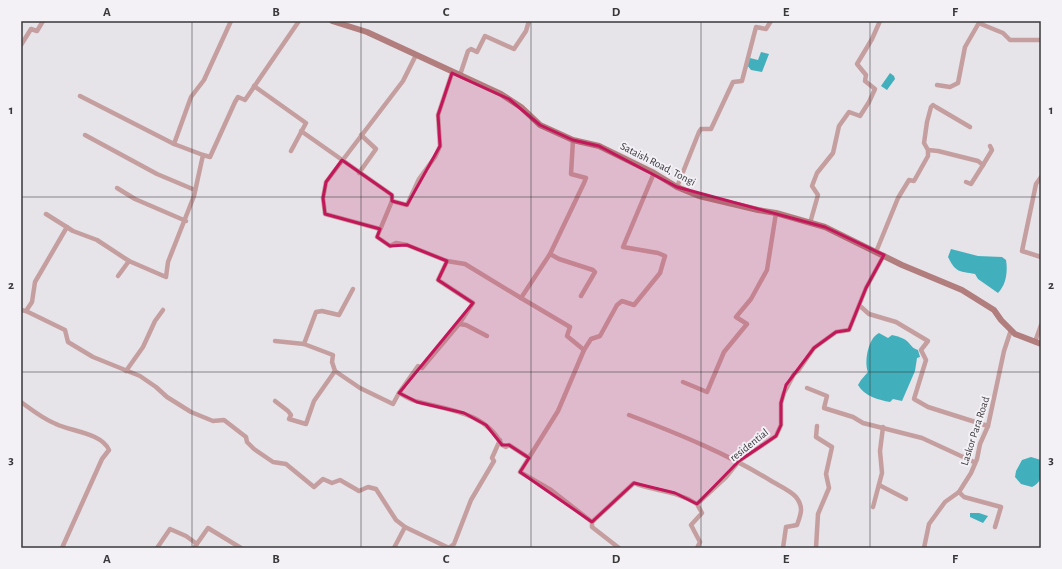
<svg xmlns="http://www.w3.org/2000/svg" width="1062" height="569" viewBox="0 0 1062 569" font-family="'Alegreya Sans',sans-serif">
<rect width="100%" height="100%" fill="#e6e3e9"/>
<g fill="#42b0bc">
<polygon points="761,52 769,54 762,72 751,70 747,65 750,58 758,60"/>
<polygon points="890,73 894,76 895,79 887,90 881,86"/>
<path d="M951,249L978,256L1002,257L1006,260C1008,272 1006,285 998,293L978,279L975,274C959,271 956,273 948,257Z"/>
<path d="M879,333L888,338L892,335C897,336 904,338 908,342C912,346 912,348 918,350L920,357L917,358L915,371L902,401L893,399L890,402C879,400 864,396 858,385L861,380L868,372C864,362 868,338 879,333Z"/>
<path d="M1031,457L1041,460C1041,470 1044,482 1032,487L1021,484L1015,477L1016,471L1022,460Z"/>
<polygon points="970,513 979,513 988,516 983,523 970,517"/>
</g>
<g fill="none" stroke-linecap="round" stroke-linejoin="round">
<g stroke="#c59f9f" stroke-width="4.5">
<polyline points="980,21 981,24 1003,33 1010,40 1041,40"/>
<polyline points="21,45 31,29 37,31 43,21"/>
<polyline points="452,73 438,115 440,146 435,157 419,179 407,205 392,201 377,237 390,246 396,243 407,245 447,261 465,264 521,298"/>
<polyline points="460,75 468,51 471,49 477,52 485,36 514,49 526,31 529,21"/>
<polyline points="937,85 950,87 958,83 965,47 980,21"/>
<polyline points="254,86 306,123 291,151"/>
<polyline points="301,131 392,195 392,201"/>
<polyline points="85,135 157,174 195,190"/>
<polyline points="573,140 571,174 586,178 584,183 550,254 521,298 570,327 567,336 584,350 558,411 520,472 551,490 592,522 592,527 619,548"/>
<polyline points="174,144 191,97 204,80 231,21"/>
<polyline points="928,150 938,151 978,161 983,165 971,184 966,182"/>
<polyline points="203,155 210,157 235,102 238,97 245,100 299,21"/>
<polyline points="983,165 992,150 990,146"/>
<polyline points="359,173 376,149 361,135"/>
<polyline points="1041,177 1036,184 1022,251 1041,257"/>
<polyline points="677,187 699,132 701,129 711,129 733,82 742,81 756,27 766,29 771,21"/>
<polyline points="117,188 135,199 186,221"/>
<polyline points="46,214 73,231 97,240 129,261 166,277 168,262 194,196 203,155 174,144 80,96"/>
<polyline points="810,223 818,195 812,186 817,173 833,153 839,126 849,112 860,116 869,102 875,89 865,81 866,75 857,64 872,39 880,21"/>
<polyline points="380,229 325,214 323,198 326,182 403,81 416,55"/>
<polyline points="876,252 898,198 909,180 914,181 928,156 928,150 924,143 927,122 931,107 933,105 936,107 970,127"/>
<polyline points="550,254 559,259 593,270 595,272 581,296"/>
<path d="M447,261L438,280L473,303L459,324L422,368L418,366L399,393C405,396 412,401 419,402C450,410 486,413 502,445L506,447L509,445L529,458"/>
<polyline points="118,276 129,261"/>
<polyline points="860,306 869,314 896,322 928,341 921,350 926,360 914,399 928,407 988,426"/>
<polyline points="21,310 26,311 32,302 35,282 67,227"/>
<polyline points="26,311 65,330 68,342 93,357 140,376 156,387 167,397 191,412 213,421 224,420 246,437 247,442 254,449 273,462 286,464 314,487 323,479 332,483 340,480 359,491 368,487 376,489 396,520 405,527 449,548 454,544 471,500 494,461 492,458 500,440"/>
<polyline points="459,324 466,325 487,336"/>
<polyline points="275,341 304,344"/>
<polyline points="1035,342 1041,325"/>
<polyline points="584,350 591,339 600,336 617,305 622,301 634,305 660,273 665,256 658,253 623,247 654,173"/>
<polyline points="126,371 143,347 155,321 163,310"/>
<polyline points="335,371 332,362 333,355 304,344 316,312 322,311 339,315 353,289"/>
<polyline points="683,382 707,392 724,352 747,324 736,317 751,299 767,270 776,213"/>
<polyline points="807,388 827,396 824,408 853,417 863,423 922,438 974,462"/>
<polyline points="275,401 288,411 291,415 289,419 306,424 314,401 335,371 360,388 393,404 399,393"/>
<path d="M21,402C32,410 43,419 56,424C70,431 102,433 109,450L102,459L62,548"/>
<path d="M629,415C679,434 728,454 773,482C780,486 791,491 796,497C804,507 801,514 797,525L786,527L783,548"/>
<polyline points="879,485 906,499"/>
<polyline points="959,492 964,497 1001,507 995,527"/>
<polyline points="873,507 882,473 880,451 883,427"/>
<path d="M592,522L634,483C655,492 676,490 697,504"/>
<polyline points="157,548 170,529 186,536 197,544"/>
<polyline points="194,548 208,528 241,548"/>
<polyline points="394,548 405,527"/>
<polyline points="697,548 700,542 691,525 702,513 697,504 726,477 739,461 776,436 781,425 781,403 784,393 794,374 798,371 814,348 836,332 849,330 866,288 884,255"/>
<polyline points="816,548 818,514 829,488 826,474 832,447 816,437 817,426"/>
<polyline points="924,548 929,524 945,502 959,492 971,473 977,459 980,444 988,426 1004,351 1011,330"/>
</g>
<polyline stroke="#b27d7d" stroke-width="6" points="332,21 367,32 501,94 521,107 540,125 573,140 599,146 654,173 677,187 699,196 758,210 776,213 825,227 902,265 962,290 994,310 1001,320 1015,334 1041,344"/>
</g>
<path fill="#c2185b" fill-opacity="0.2" stroke="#c2185b" stroke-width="3" stroke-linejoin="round" d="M452,73L509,99L540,125L573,140L599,146L677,187L825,227L884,255L866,288L849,330L836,332L814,348L786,385L781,403V425L776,436L739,461L697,504L675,493L634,483L592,522L520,472L529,458L509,445H502L486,425L464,413L417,402L399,393L473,303L438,280L447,261L407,245L390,246L377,237L380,229L325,214L323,198L326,182L342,160L392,195V201L407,205L440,146L438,115Z"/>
<path fill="none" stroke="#39383a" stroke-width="1" stroke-opacity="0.55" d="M192,21V548M361,21V548M531,21V548M701,21V548M870,21V548M21,197H1041M21,372H1041"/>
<g text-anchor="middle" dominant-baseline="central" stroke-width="4" stroke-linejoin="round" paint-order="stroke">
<g font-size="11" fill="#39383a" stroke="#f3f0f6">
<text transform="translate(658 164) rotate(27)">Sataish Road, Tongi</text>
<text transform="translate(975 431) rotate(-72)">Laskor Para Road</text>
<text transform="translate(749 445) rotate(-38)">residential</text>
</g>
</g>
<rect width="1062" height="569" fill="none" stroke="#f3f0f6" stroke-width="44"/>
<rect x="22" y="22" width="1018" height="525" fill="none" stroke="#39383a" stroke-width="1.5"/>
<g font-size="13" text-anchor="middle" font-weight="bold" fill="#39383a">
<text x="107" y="16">A</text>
<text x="276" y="16">B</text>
<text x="446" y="16">C</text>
<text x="616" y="16">D</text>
<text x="786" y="16">E</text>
<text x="955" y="16">F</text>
<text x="11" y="114">1</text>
<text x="1051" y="114">1</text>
<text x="11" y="289">2</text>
<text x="1051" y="289">2</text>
<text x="11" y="464">3</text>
<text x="1051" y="464">3</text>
<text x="107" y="563">A</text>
<text x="276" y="563">B</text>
<text x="446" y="563">C</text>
<text x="616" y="563">D</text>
<text x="786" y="563">E</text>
<text x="955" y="563">F</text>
</g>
</svg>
